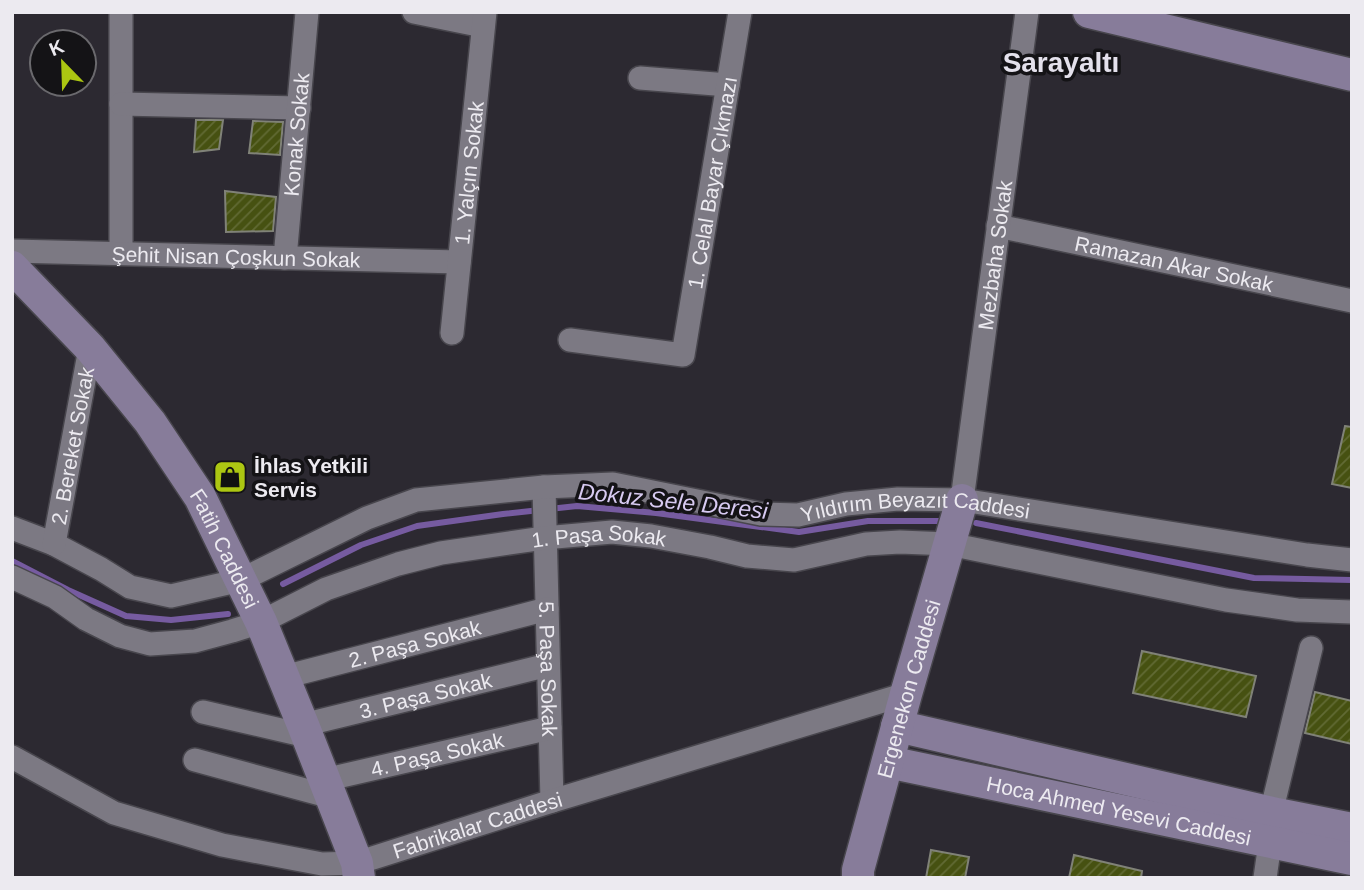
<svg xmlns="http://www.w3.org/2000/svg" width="1364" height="890" viewBox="0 0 1364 890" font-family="Arial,sans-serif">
<defs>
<pattern id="building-hatch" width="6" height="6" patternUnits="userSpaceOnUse" patternTransform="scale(1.75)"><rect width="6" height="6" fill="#465111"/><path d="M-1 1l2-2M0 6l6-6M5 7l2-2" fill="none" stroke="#616a34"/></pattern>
</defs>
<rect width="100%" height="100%" fill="#2c2931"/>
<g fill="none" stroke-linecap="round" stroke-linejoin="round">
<g stroke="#765ba0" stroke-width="6">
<polyline points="976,523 1254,578 1352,580"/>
<polyline points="12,561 68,590 126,616 171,620 228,614"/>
<polyline points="283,584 361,545 417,526 503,514 577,506 656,513 799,532 868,521 946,521"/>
</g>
</g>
<g fill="url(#building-hatch)" stroke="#808278" stroke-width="2">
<polygon points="196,120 223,120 219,149 194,152"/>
<polygon points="253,121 283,122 280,155 249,153"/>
<polygon points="225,191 276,197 273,231 226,232"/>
<polygon points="1345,426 1352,427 1352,488 1332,484"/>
<polygon points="1142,651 1256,676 1246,717 1133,693"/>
<polygon points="1315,692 1352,701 1352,744 1305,733"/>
<polygon points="931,850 969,857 965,878 926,878"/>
<polygon points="1074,855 1142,871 1141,878 1069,878"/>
</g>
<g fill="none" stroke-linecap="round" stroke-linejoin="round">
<defs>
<g id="street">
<polyline points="121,12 121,253"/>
<polyline points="414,12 483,26"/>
<polyline points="640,78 728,85"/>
<polyline points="121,104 299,108"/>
<path id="s1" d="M998,226L1352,301"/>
<path id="s2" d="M12,251L459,262"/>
<path id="s3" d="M285,258L307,12"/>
<path id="s4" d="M452,333L485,12"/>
<path id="s5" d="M570,340L683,355L740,12"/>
<path id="s6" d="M544,487L552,801"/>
<path id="s7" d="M962,500L1027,12"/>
<path id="s8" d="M12,528L54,544L101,569L130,587L171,596L241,580L367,518L416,500L544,487L613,484L761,514L798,515L846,504L898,499L962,500L1307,555L1352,560"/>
<path id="s9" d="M54,544L90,348"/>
<path id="s10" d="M12,577L55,597L86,619L120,636L150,644L195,641L232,631L261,622L326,589L398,564L441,553L544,538L612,532L651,536L710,547L747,556L794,560L866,544L900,542L949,544L1226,600L1297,610L1352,612"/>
<path id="s11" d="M284,677L547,609"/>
<polyline points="203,712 307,736"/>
<path id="s12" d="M303,725L548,665"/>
<path id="s13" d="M12,757L114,813L222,845L322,864L357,863L552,801L906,694"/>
<polyline points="195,760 331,797"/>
<path id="s14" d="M324,780L550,728"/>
<polyline points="1271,813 1311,648"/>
<polyline points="1265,878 1270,843"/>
</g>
<g id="secondary">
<polyline points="1089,12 1352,75"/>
<path id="s15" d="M12,267L90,348L150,422L200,497L261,622L303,725L357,863L359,878"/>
<polyline points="897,726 1277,814 1352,829"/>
<path id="s16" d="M888,762L1352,859"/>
<path id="s17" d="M858,878V870L906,694L962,500"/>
</g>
</defs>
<use href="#street" stroke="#48464d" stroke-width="26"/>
<use href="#secondary" stroke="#48464d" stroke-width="35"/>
<use href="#street" stroke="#7c7983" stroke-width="23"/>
<use href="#secondary" stroke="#877c9a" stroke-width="32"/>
</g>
<defs>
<symbol id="shop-square" viewBox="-11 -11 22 22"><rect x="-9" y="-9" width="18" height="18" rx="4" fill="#acc612" stroke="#141316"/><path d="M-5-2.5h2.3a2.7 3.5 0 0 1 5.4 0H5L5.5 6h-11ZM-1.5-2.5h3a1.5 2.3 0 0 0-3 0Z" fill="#111"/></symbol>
</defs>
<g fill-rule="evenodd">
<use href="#shop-square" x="211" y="458" width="38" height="38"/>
</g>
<g text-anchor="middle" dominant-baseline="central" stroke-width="7" stroke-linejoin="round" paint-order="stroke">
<g font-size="21" fill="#eceaf0" stroke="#141316">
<text stroke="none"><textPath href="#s3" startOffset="124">Konak Sokak</textPath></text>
<text stroke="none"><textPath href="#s4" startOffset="161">1. Yalçın Sokak</textPath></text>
<text stroke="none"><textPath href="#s5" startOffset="289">1. Celal Bayar Çıkmazı</textPath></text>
<text stroke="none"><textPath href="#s2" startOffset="224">Şehit Nisan Çoşkun Sokak</textPath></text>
<text stroke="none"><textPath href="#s7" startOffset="247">Mezbaha Sokak</textPath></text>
<text stroke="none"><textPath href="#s1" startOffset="180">Ramazan Akar Sokak</textPath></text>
<text stroke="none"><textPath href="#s9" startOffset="100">2. Bereket Sokak</textPath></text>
<text stroke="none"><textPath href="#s8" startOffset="943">Yıldırım Beyazıt Caddesi</textPath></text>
<text stroke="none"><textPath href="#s10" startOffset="621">1. Paşa Sokak</textPath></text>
<text stroke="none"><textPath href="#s15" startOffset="355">Fatih Caddesi</textPath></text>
<text stroke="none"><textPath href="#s11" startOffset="135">2. Paşa Sokak</textPath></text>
<text stroke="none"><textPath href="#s6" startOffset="182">5. Paşa Sokak</textPath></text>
<text stroke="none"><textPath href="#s17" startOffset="196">Ergenekon Caddesi</textPath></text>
<text stroke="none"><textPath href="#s12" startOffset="126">3. Paşa Sokak</textPath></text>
<text stroke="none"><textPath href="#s14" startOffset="116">4. Paşa Sokak</textPath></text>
<text stroke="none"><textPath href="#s16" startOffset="236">Hoca Ahmed Yesevi Caddesi</textPath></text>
<text stroke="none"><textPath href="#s13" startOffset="492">Fabrikalar Caddesi</textPath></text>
</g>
<g font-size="21" font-weight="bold" fill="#eceaf0" stroke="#141316" text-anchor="start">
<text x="254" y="465">İhlas Yetkili<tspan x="254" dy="24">Servis</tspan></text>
</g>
<g font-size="23" font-style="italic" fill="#d7caf1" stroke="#141316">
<text transform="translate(673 501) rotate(6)">Dokuz Sele Deresi</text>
</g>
<g font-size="28" font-weight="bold" fill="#e4e1ec" stroke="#141316">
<text x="1061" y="62">Sarayaltı</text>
</g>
</g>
<rect width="1364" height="890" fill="none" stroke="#eceaf0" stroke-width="28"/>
<g transform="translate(63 63) rotate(337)"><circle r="33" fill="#141316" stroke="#6a696d" stroke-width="2"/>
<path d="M0-5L12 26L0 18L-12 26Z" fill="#acc612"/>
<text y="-10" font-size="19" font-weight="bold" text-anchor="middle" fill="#eceaf0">K</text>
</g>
</svg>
